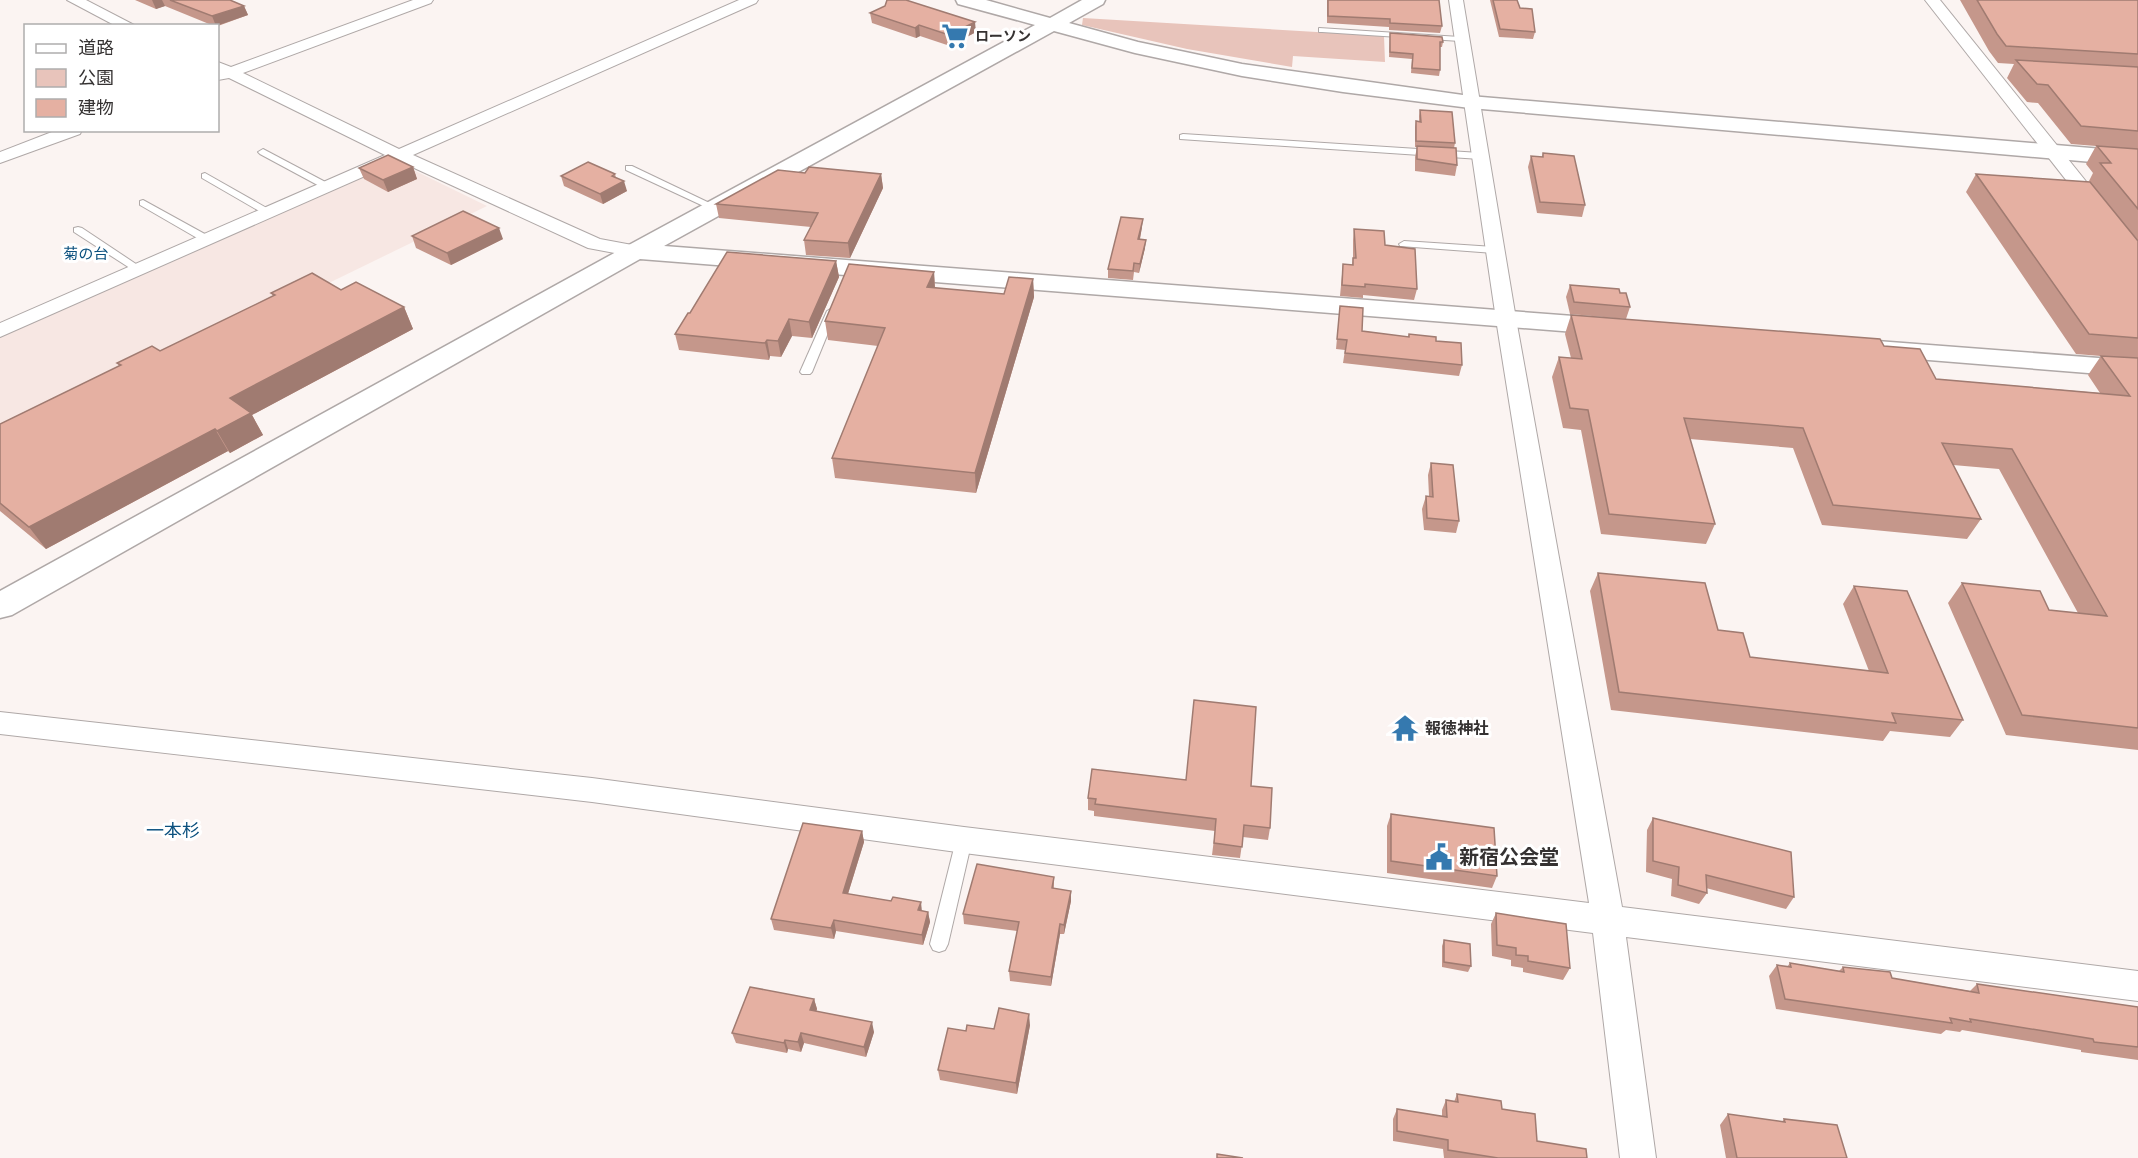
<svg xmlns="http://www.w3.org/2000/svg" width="2138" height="1158" viewBox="0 0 2138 1158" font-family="'Crimson Pro','Noto Sans JP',serif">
<rect width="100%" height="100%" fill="#fbf4f2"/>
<polygon fill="#f7e7e3" points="395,161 487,206 0,443 0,337"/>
<polygon fill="#e8c4bb" points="1083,18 1384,36 1385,62 1293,56 1292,67 1187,49 1082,25"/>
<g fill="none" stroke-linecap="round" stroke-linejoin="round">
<defs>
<g id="lane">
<polygon points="1319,28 1460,37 1464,39 1460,41 1322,32 1319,32"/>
<polygon points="1183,134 1480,153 1485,156 1480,159 1180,139 1180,135"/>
<polygon points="263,149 331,185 333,187 325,189 260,154 258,152"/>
<polygon points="626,166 632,166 720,208 712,210 626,170"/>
<polygon points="205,173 272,211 274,213 266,215 202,178 202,174"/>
<polygon points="143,200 212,238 213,240 208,243 204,242 140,205 140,201"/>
<polygon points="78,227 82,228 145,270 144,272 136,272 74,232 74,228"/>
<polygon points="1404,241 1494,247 1499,250 1494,253 1400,246 1399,244"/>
<polygon points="832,308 837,311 812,372 810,374 802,374 800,372 827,311"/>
<polygon points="964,833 970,835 972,840 948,944 945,950 939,952 933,950 930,944 956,840 958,835"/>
</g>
<g id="street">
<polygon points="67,0 86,0 136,26 116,26"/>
<polygon points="413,0 433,0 431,3 243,73 399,149 739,0 758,0 756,3 413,155 600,239 643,247 646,251 643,255 636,257 588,248 399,161 0,337 0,323 385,155 229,78 218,80 218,62 231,67"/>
<polygon points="1449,0 1463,0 1516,319 1622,907 2138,971 2138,1001 1626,937 1656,1158 1620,1158 1593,933 964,853 592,802 0,734 0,712 592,778 964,827 1589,903 1496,319"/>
<polygon points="1925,0 1940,0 2138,246 2138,265 2131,263"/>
<polygon points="57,130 82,130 80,134 0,163 0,152"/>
</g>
<g id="secondary">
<polygon points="956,0 986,0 1050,18 1082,0 1105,0 1103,4 1069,23 1138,42 1242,64 1470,96 2138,152 2138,166 1470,108 1343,92 1242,76 1135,53 1054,31 664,246 1613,319 1622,321 1626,327 1622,333 1613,335 640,259 12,615 0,618 0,591 627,246 1035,25 958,4"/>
<polygon points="1877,341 2138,361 2138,377 1867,355 1863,349 1867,343"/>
</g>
</defs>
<use href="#lane" stroke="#afa8a7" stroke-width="2"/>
<use href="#street" stroke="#afa8a7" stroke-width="2"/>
<use href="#secondary" stroke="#afa8a7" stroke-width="3"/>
<use href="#lane" fill="#fff" fill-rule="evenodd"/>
<use href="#street" fill="#fff" fill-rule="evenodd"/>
<use href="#secondary" fill="#fff" fill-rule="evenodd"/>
</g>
<g fill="#c5978b">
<polygon points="135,0 230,0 244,6 248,15 218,26 214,26 165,6 156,9"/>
<polygon points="1327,0 1436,0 1442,26 1440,33 1389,30 1389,27 1327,23"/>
<polygon points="1490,0 1517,0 1520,8 1535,32 1533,39 1499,37"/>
<polygon points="1960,0 2138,0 2138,750 2006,735 1948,603 1962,583 2049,610 2078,613 1999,469 1953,465 1981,519 1967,539 1822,525 1793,448 1690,439 1715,524 1706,544 1601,534 1581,430 1563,428 1552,377 1559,357 1571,358 1565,334 1571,315 1884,346 1936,379 2100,393 2088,375 2101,356 2076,354 1966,192 1976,174 2090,182 2089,181 2093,173 2086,164 2096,146 2071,144 2038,103 2027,102 2007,78 2014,64 1998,63 1989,51"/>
<polygon points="870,13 976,32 950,46 920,36 916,38 872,23"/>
<polygon points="1390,33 1443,42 1442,47 1440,47 1440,70 1439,76 1411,73 1412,59 1389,57"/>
<polygon points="1420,110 1455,143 1454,148 1457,165 1455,176 1415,171 1415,157 1417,147 1415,147 1415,127 1416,121 1419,121 1419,116"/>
<polygon points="1543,153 1585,205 1582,217 1537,213 1528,167 1531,156 1542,157"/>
<polygon points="413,167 417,179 388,192 364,179 359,168"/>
<polygon points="805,173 881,174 883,188 850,258 806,255 804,240 811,227 719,218 716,204"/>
<polygon points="615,174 616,178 627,191 603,204 564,186 561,176"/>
<polygon points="1142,227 1140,239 1145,248 1139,273 1134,272 1133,280 1108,278 1108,269"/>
<polygon points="1354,229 1385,245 1417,289 1414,300 1363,295 1363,298 1340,296 1343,264 1352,265 1353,258 1353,240"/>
<polygon points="412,236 503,239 451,265 416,248"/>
<polygon points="836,261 839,277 812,338 792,336 781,357 770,356 769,360 679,350 675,334 690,313"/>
<polygon points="934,272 935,288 1004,294 1033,279 1034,297 976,493 835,478 832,458 878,346 828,340 825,321"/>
<polygon points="1570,285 1620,293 1630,307 1626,319 1570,314 1566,297"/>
<polygon points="341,290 404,307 413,329 252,415 263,435 230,453 228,451 46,549 0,511 0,424 119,366 117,363 160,351 273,296 271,293"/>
<polygon points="1340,306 1362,331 1408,337 1409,334 1436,341 1462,365 1459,376 1343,363 1345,350 1336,349"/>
<polygon points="1431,463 1459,521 1456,533 1424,530 1422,509 1426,496 1429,496 1428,475"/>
<polygon points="1598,573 1718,630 1750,657 1869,671 1843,604 1854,586 1963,720 1950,737 1890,731 1883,741 1611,710 1590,591"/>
<polygon points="1186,780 1251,786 1270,828 1268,840 1243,837 1240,858 1212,855 1215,831 1094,816 1094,811 1088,810 1088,798"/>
<polygon points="1391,814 1497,876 1492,888 1387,873 1387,826"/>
<polygon points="1653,818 1794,897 1786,909 1706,888 1707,893 1699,904 1671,896 1672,879 1646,872 1647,830"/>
<polygon points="862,831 864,842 848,894 928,912 930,922 923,945 836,931 834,939 774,930 771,919"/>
<polygon points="1054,877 1054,889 1071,901 1064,934 1060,934 1051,986 1010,981 1009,971 1017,931 964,924 963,914"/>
<polygon points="1496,913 1570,968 1563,980 1523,972 1523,968 1511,966 1511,960 1492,956 1491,924"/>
<polygon points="1444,940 1471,966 1468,972 1442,967 1442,946"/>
<polygon points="1790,963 1839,971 1843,967 1892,978 1970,991 1977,984 2138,1007 2138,1060 2081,1052 2081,1050 1962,1030 1960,1032 1946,1030 1941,1034 1776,1009 1769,976 1777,965 1787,967"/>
<polygon points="814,999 817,1009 816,1012 874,1032 866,1057 804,1043 801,1052 788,1049 787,1053 736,1043 732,1033"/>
<polygon points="1030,1025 1017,1094 940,1080 938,1070 966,1031 994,1029"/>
<polygon points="1457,1094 1502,1109 1537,1141 1587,1158 1444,1158 1443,1149 1393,1141 1393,1119 1397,1109 1442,1117 1442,1110 1446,1100 1454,1102"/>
<polygon points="1728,1114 1782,1122 1784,1119 1847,1158 1726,1158 1720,1125"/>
</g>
<g fill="#a07b71">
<polygon points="152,0 162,0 165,6 156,9"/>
<polygon points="244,6 248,15 216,26 212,16"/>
<polygon points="975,22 976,32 950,46 949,35"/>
<polygon points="919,25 920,36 916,38 915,28"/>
<polygon points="413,167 417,179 388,192 383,180"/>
<polygon points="881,174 883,188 850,258 848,243"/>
<polygon points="624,181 627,191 603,204 600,194"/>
<polygon points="1143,219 1142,227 1138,248 1138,239"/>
<polygon points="499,228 503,239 451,265 447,253"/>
<polygon points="1146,240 1145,248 1139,273 1140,264"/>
<polygon points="836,261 839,277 812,338 809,322"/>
<polygon points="934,272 935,291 927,287"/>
<polygon points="1033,279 1034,297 976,493 975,473"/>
<polygon points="404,307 413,329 252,415 263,435 230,453 217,431 230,398"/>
<polygon points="789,319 792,336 781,357 778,341"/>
<polygon points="767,340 770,356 769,360 765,343"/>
<polygon points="215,429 228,451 46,549 29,527"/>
<polygon points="862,831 864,842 845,903 843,893"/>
<polygon points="1071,891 1071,901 1064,934 1064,925"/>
<polygon points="921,902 922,912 918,910"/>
<polygon points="928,912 930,922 923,945 922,935"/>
<polygon points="834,920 836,931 834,939 831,928"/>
<polygon points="1060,924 1060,934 1051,986 1051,977"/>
<polygon points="814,999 817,1009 813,1020 810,1010"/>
<polygon points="1029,1014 1030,1025 1017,1094 1016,1083"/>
<polygon points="872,1022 874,1032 866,1057 864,1047"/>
<polygon points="801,1033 804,1043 801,1052 798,1042"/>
<polygon points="785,1040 788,1049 787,1053 784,1043"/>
</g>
<g fill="#e5b0a2" stroke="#a07b71" stroke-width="1.5">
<polygon points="170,0 230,0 244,6 212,16"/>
<polygon points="887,0 906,0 975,22 949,35 919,25 915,28 870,13 885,6"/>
<polygon points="1328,0 1439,0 1442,26 1390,23 1390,19 1328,16"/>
<polygon points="1493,0 1517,0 1520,8 1532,9 1535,32 1500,29"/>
<polygon points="1977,0 2138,0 2138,54 2006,46 1997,34"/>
<polygon points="1390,33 1442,37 1443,42 1440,42 1440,70 1412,68 1413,54 1390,52"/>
<polygon points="2016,60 2138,67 2138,131 2081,126 2048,85 2037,84"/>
<polygon points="1420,110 1452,112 1455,143 1416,141 1416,121 1421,122"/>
<polygon points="1417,146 1456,148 1457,165 1417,159"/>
<polygon points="2097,146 2138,149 2138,209 2100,163 2111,163"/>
<polygon points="1543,153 1574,156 1585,205 1540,202 1531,156 1543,157"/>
<polygon points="388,155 413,167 383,180 359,168"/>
<polygon points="588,162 615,174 612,176 624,181 600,194 561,176"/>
<polygon points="809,167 881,174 848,243 804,240 818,213 716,204 778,170 805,173"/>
<polygon points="1976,174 2090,182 2138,241 2138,338 2089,334"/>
<polygon points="463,211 499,228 447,253 412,236"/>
<polygon points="1121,217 1143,219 1138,239 1146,240 1140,264 1134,263 1133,271 1108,269"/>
<polygon points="1354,229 1384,231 1385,245 1415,249 1417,289 1365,284 1365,287 1342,285 1343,264 1353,265 1353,258 1356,258"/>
<polygon points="727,252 836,261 809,322 789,319 778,341 767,340 765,343 675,334 688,313 690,313"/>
<polygon points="849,264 934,272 927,287 1004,294 1009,277 1033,279 975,473 832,458 885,328 825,321"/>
<polygon points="312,273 341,290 356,282 404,307 230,398 251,413 217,431 215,429 29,527 0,503 0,424 121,365 117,363 152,346 160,351 275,295 271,293"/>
<polygon points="1570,285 1619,289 1620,293 1626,293 1630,307 1574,302"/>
<polygon points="1340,306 1363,308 1362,331 1409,337 1409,334 1436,337 1436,341 1461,343 1462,365 1345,353 1347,340 1337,339"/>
<polygon points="1571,315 1880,339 1884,346 1920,349 1936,379 2130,396 2101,356 2138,358 2138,728 2022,715 1962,583 2040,591 2049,610 2107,616 2012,449 1942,443 1981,519 1833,505 1803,428 1684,418 1715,524 1609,514 1588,410 1570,408 1559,357 1582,359"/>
<polygon points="1431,463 1453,465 1459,521 1427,518 1426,496 1433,497"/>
<polygon points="1598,573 1705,583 1718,630 1743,633 1750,657 1888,673 1854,586 1907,591 1963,720 1892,713 1896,723 1619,692"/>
<polygon points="1194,700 1256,707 1251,786 1272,788 1270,828 1244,825 1242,847 1214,843 1216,819 1095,804 1096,799 1088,798 1092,769 1186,780"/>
<polygon points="1391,814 1494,828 1497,876 1391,861"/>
<polygon points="1653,818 1791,852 1794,897 1706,875 1707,893 1678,885 1679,867 1653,861"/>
<polygon points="803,823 862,831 843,893 891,901 893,897 921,902 918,910 928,912 922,935 834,920 831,928 771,919"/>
<polygon points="977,864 1054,877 1052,888 1071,891 1064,925 1060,924 1051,977 1009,971 1019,922 963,914"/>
<polygon points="1496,913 1566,924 1570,968 1528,961 1528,956 1516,955 1516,948 1497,945"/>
<polygon points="1444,940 1470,944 1471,966 1444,962"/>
<polygon points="1790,963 1844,972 1843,967 1890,972 1892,978 1979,993 1977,984 2138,1007 2138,1047 2094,1042 2093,1039 1970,1019 1971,1022 1950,1018 1952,1023 1785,999 1777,965 1791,967"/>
<polygon points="750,987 814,999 810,1010 872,1022 864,1047 801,1033 798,1042 785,1040 784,1043 732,1033"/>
<polygon points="999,1008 1029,1014 1016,1083 938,1070 948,1028 966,1031 967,1025 994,1029"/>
<polygon points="1457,1094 1501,1101 1502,1109 1535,1114 1537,1141 1586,1149 1587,1158 1498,1158 1448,1150 1448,1140 1397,1131 1397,1109 1447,1117 1446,1100 1458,1102"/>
<polygon points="1728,1114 1785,1122 1784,1119 1837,1125 1847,1158 1737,1158"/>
<polygon points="1217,1154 1243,1158 1217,1158"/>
</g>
<defs>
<symbol id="supermarket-bare" viewBox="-9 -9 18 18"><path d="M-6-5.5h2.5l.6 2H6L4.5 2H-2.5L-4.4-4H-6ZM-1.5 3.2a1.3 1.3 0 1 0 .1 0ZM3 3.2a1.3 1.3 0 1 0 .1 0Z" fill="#3579af" stroke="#fff" stroke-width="2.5" paint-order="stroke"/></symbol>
<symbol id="temple-bare" viewBox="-9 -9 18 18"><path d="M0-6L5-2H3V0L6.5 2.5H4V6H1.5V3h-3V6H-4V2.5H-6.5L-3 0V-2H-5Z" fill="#3579af" stroke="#fff" stroke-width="2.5" paint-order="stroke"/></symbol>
<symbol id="civic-bare" viewBox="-9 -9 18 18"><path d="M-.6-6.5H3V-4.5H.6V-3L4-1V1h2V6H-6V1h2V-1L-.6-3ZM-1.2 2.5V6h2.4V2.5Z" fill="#3579af" stroke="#fff" stroke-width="2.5" paint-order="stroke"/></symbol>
</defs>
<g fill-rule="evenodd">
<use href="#supermarket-bare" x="936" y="17" width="38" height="38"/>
<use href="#temple-bare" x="1386" y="709" width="38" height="38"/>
<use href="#civic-bare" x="1420" y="838" width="38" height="38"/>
</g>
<g text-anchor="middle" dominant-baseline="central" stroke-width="6" stroke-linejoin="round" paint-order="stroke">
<g font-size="14" font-weight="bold" fill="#353232" stroke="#fff" text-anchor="start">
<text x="975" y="36">ローソン</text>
</g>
<g font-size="15" fill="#0b507e" stroke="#fff">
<text x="86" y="254">菊の台</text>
</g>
<g font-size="16" font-weight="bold" fill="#353232" stroke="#fff" text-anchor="start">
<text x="1425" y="728">報徳神社</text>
</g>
<g font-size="18" fill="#0b507e" stroke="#fff">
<text x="173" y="831">一本杉</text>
</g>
<g font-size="20" font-weight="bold" fill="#353232" stroke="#fff" text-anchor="start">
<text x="1459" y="857">新宿公会堂</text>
</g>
</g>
<rect x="24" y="24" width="195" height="108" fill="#ffffff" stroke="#aeadad" stroke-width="1.5"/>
<rect x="36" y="44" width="30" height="9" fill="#ffffff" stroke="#aeadad" stroke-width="1.5"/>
<text x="78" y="54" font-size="18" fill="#353232">道路</text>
<rect x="36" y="69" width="30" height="18" fill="#e8c4bb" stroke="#aeadad" stroke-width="1.5"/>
<text x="78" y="84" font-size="18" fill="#353232">公園</text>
<rect x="36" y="99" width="30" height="18" fill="#e5b0a2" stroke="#aeadad" stroke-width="1.5"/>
<text x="78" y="114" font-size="18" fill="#353232">建物</text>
</svg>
